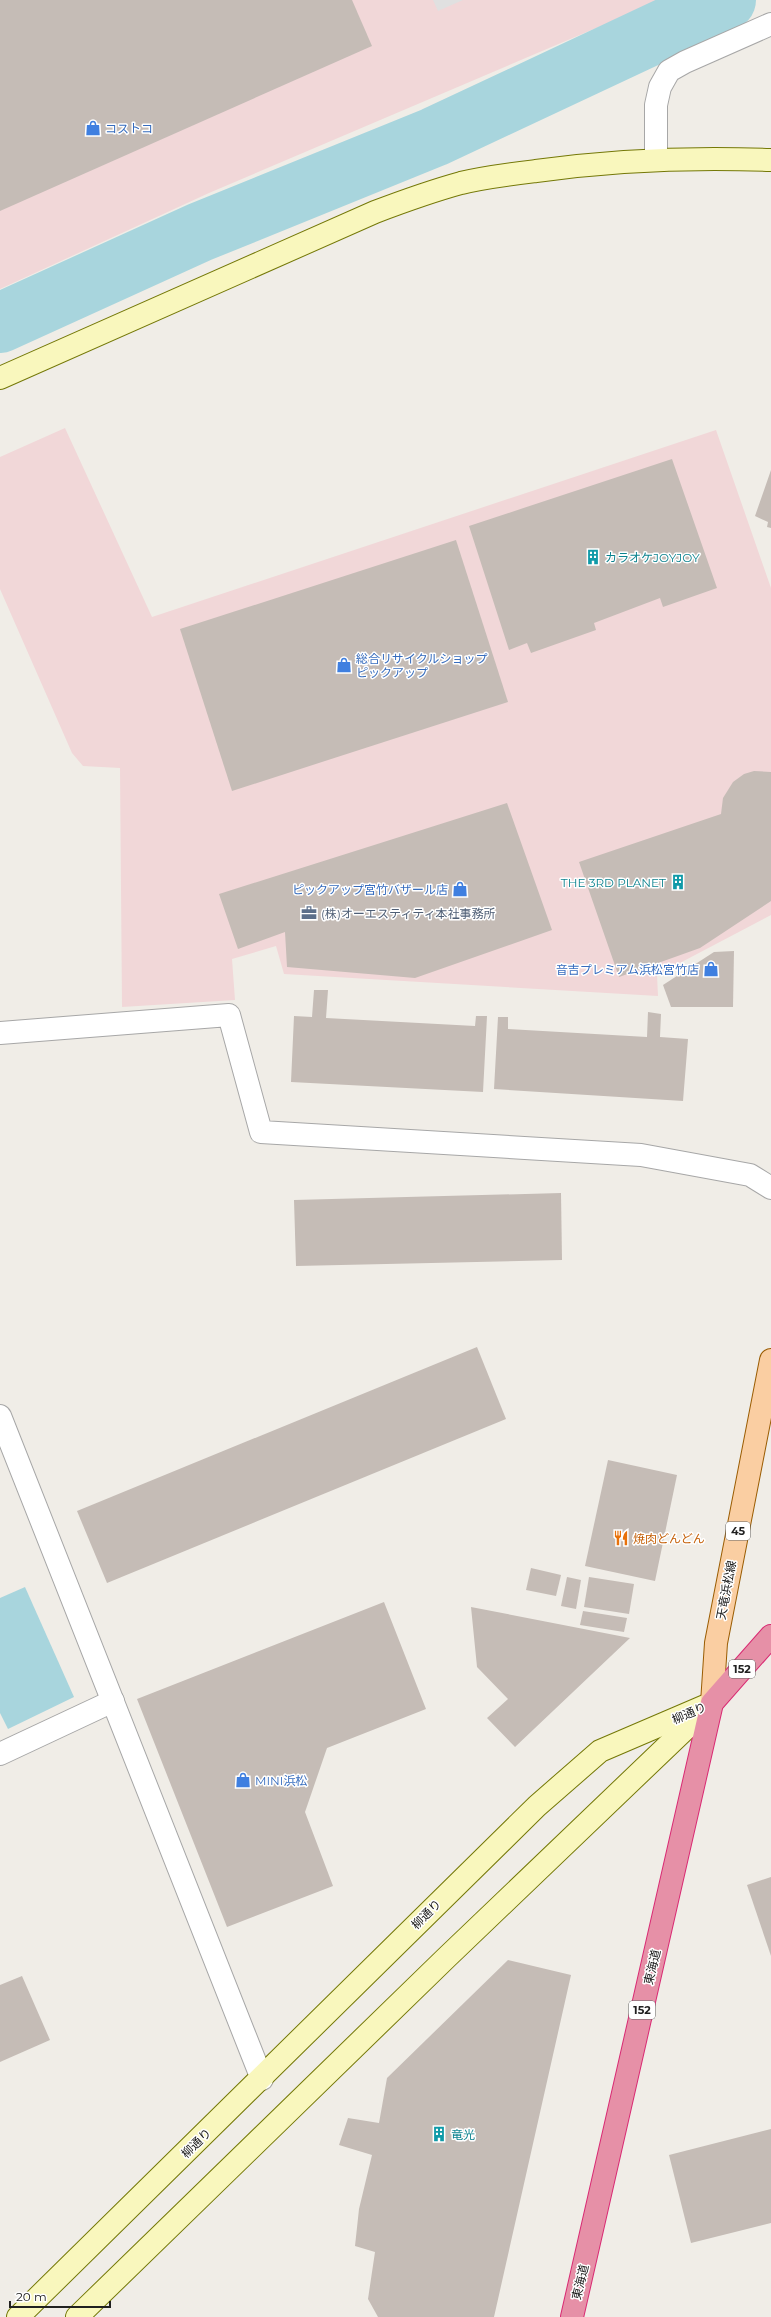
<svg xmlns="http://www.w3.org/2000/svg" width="771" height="2317" viewBox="0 0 771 2317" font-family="Montserrat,'Noto Sans JP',sans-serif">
<rect width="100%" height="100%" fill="#f0ede7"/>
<g fill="#f1d7d8">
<polygon points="0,0 662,0 209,193 0,289"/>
<polygon points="65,428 152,617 716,430 771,588 771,915 657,975 658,996 284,974 276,946 232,959 235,1000 122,1007 120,768 83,766 72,753 0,589 0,457"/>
</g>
<polygon fill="#e0e0e0" points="433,0 463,0 438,11"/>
<polygon fill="#a8d5dd" points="25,1587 74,1697 8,1729 0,1713 0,1598"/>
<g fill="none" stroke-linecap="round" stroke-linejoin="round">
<polyline stroke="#a8d5dd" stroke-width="60" points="0,323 200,232 434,137 726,0"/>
</g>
<g fill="#c5bcb6">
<polygon points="0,0 352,0 372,46 0,211"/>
<polygon points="672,459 717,588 663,607 660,598 594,623 596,630 531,653 527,643 509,650 469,526"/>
<polygon points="771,470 771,528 767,527 768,522 755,516"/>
<polygon points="456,540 508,702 232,791 180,629"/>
<polygon points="754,771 771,772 771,901 700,948 619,977 579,862 721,814 723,798 733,782 744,774"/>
<polygon points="507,803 552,930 415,978 287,967 285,932 238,949 219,894"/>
<polygon points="734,951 733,1007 671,1007 663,985 714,952"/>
<polygon points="314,990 328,990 326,1018 475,1026 476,1016 487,1016 483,1092 291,1082 294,1016 312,1017"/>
<polygon points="648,1012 661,1014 660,1037 688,1039 683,1101 494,1089 498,1017 508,1017 508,1029 647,1037"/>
<polygon points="561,1193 562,1260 296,1266 294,1200"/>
<polygon points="477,1347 506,1419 107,1583 77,1511"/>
<polygon points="608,1460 677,1475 655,1581 585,1566"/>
<polygon points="531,1568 561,1575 556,1596 526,1590"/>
<polygon points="567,1577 581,1580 576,1609 561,1606"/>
<polygon points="589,1577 634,1584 629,1614 584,1607"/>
<polygon points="384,1602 426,1709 327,1748 305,1812 333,1886 227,1927 137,1699"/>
<polygon points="471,1607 630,1638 515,1747 487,1718 508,1699 477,1667"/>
<polygon points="583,1611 627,1618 624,1632 580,1625"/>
<polygon points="771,1877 771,1956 747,1885"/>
<polygon points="508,1960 571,1975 494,2317 378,2317 368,2299 375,2252 355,2246 359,2209 372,2155 339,2145 348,2118 379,2123 387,2078"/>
<polygon points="22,1976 50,2040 0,2062 0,1985"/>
<polygon points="771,2129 771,2223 691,2243 669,2155"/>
</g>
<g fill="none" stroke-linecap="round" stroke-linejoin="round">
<defs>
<g id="street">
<polyline points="656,160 656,105 660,87 669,71 685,62 771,24"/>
<polyline points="0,1033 229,1015 261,1132 641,1155 750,1175 771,1188"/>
<polyline points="0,1416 262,2079"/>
<polyline points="0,1754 113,1701"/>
</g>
<g id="secondary">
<path d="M0,378L375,212C404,201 432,191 461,183C485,177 511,174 536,171C614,160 693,157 771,160"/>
<polyline points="18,2317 537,1806 600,1751 712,1703"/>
<polyline points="77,2317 446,1958 703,1712"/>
</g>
<polyline id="primary" points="712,1703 716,1643 771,1360"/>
<polyline id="highway" points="572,2317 712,1703 771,1636"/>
</defs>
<use href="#street" stroke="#a7a7a7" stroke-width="24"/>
<use href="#secondary" stroke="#747807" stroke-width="24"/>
<use href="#primary" stroke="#9a5c02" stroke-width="24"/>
<use href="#highway" stroke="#d92a73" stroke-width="24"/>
<use href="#street" stroke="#fff" stroke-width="22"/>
<use href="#secondary" stroke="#f9f7bd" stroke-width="22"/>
<use href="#primary" stroke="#facea2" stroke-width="22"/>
<use href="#highway" stroke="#e690a7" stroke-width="22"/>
</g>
<defs>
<symbol id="shop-bare" viewBox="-9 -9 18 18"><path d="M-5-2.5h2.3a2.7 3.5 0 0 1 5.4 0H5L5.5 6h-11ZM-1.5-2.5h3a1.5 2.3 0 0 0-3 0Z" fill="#3f7fe0" stroke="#fff" stroke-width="2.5" paint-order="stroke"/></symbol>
<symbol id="building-bare" viewBox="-9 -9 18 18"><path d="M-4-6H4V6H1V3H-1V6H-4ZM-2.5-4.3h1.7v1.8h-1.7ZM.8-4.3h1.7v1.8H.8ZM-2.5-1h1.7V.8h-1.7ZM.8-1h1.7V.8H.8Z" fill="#0f9aa8" stroke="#fff" stroke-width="2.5" paint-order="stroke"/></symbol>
<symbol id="office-bare" viewBox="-9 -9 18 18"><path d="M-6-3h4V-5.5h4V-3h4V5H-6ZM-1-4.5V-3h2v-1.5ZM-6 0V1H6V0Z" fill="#5c6f8a" stroke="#fff" stroke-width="2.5" paint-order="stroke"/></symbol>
<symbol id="restaurant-bare" viewBox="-9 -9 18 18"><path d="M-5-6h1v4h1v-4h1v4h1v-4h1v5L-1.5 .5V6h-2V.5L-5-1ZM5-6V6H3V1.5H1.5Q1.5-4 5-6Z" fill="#e8710a" stroke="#fff" stroke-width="2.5" paint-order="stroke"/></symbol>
</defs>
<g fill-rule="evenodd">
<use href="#shop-bare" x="82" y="117" width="22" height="22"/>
<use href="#building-bare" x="582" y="546" width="22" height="22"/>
<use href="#shop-bare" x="333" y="654" width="22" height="22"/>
<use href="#building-bare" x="667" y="871" width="22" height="22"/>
<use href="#shop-bare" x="449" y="878" width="22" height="22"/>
<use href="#office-bare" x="298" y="902" width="22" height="22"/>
<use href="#shop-bare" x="700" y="958" width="22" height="22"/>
<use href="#restaurant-bare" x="610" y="1527" width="22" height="22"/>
<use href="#shop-bare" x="232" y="1769" width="22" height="22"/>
<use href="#building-bare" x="428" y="2123" width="22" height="22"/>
</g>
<g text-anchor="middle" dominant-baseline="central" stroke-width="3" stroke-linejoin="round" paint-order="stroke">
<g fill="#fff" stroke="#636363" stroke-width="1">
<rect x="726" y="1522" width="24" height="18" rx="3"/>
<rect x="729" y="1660" width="26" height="18" rx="3"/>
<rect x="629" y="2001" width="26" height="18" rx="3"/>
</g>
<g font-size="11" font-weight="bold" fill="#202020">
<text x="738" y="1531">45</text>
<text x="742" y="1669">152</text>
<text x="642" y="2010">152</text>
</g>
<g font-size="12" fill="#366cbe" stroke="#fff" text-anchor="start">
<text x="105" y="128">コストコ</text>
<text x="356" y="658">総合リサイクルショップ<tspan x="356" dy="14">ピックアップ</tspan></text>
<text x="448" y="889" text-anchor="end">ピックアップ宮竹バザール店</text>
<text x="699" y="969" text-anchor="end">音吉プレミアム浜松宮竹店</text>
<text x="255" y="1780">MINI浜松</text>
</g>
<g font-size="12" fill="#0d838f" stroke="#fff" text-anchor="start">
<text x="605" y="557">カラオケJOYJOY</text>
<text x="666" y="882" text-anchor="end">THE 3RD PLANET</text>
<text x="451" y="2134">竜光</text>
</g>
<g font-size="12" fill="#4e5e75" stroke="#fff" text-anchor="start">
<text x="321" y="913">(株)オーエスティティ本社事務所</text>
</g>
<g font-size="12" fill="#c56008" stroke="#fff" text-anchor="start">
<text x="633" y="1538">焼肉どんどん</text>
</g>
<g font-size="12" fill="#202020" stroke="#fff">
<text transform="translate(726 1590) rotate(-79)">天竜浜松線</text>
<text transform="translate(689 1713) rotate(-23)">柳通り</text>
<text transform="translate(426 1914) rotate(-45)">柳通り</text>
<text transform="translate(652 1967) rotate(-77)">東海道</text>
<text transform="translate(196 2143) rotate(-44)">柳通り</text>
<text transform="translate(580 2282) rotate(-77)">東海道</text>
</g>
</g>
<path d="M10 2301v6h100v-6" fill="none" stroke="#202020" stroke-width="2"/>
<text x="16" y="2301" font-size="12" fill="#202020" stroke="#ffffff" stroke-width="3" paint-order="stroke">20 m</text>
</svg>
